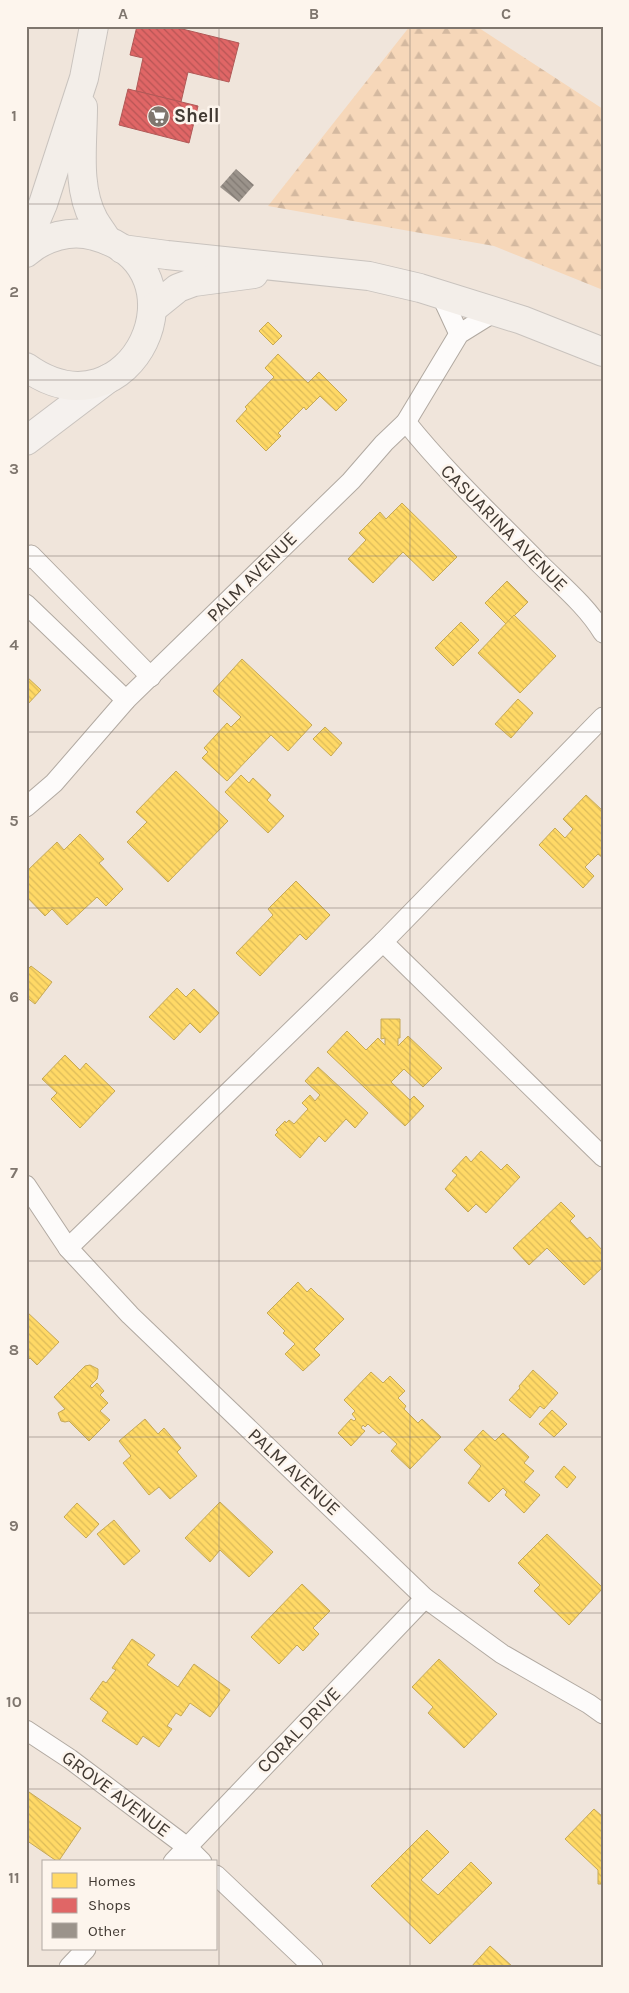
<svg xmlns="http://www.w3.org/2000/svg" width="629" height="1993" viewBox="0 0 629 1993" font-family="Karla,sans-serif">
<defs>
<pattern id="forest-firs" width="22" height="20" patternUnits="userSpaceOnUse" patternTransform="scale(1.25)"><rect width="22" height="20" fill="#f6d7b9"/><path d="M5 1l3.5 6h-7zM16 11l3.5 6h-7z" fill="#d4b9a0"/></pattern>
<pattern id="homes-back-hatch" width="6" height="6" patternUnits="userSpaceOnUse" patternTransform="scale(1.25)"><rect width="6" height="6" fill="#ffd966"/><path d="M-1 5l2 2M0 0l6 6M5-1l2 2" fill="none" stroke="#dcbb59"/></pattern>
<pattern id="shops-back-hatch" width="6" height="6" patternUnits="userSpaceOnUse" patternTransform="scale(1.25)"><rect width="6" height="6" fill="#e06666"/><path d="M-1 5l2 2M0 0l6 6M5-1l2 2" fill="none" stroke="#b75555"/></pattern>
<pattern id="building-back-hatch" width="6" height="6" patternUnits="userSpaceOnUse" patternTransform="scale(1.25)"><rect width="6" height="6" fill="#9b938b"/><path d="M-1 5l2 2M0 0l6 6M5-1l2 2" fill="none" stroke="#807972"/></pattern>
</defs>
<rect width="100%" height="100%" fill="#f0e5db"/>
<polygon fill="url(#forest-firs)" points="410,26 476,26 603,109 603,290 494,246 268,206"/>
<g fill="url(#homes-back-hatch)" stroke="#c6a957">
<polygon points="268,322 282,336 273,345 259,331"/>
<polygon points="278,354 308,383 319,372 347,400 336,411 320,396 306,410 304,407 278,433 281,436 266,451 236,421 247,409 245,407 274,377 265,368"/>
<polygon points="402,503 457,557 433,581 403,552 373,583 348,559 366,540 359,533 380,512 386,519"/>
<polygon points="507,581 528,602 506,624 485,603"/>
<polygon points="514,615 556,656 520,693 478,653"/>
<polygon points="461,622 479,640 453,666 435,648"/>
<polygon points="242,659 312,725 288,751 271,735 227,781 202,758 208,752 204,748 227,723 231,727 241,717 213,691"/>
<polygon points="26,676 41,690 26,706"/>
<polygon points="518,699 533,713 511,738 495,724"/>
<polygon points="325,727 342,743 331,756 313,739"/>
<polygon points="176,771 228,821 168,882 127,842 147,822 136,812"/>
<polygon points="241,775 249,783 253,778 271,795 267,800 284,816 268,833 225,792"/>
<polygon points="586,795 603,811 603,858 598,854 585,867 594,876 583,888 539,845 555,828 565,838 573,829 563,819"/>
<polygon points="80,834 104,859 99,863 123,889 106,906 97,897 67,925 52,909 45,916 26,896 26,872 57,842 64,850"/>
<polygon points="296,881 330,915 306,940 300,934 260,976 236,953 273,915 268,909"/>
<polygon points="31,966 52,982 35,1004 26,997 26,971"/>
<polygon points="177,988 186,997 194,989 219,1013 200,1033 190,1023 174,1040 149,1017"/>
<polygon points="381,1019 400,1019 400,1038 398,1038 398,1046 408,1036 442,1068 423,1087 404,1069 391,1082 410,1100 414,1096 424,1106 405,1126 327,1052 347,1031 366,1050 378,1038 385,1045 385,1038 381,1039"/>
<polygon points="65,1055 80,1070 86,1063 115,1091 80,1128 51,1099 57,1093 42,1079"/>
<polygon points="318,1067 368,1113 355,1128 346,1119 325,1142 319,1136 300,1158 275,1135 278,1132 276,1130 285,1121 286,1123 289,1120 294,1124 308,1109 302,1103 310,1095 315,1101 320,1095 305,1081"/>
<polygon points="481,1151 501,1170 507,1164 520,1177 486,1213 476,1204 468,1212 445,1189 457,1175 452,1171 466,1156 471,1162"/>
<polygon points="561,1202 575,1216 570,1221 587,1239 590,1237 603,1251 603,1267 584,1285 547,1248 529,1265 513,1248"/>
<polygon points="298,1282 307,1292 311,1288 319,1296 320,1296 344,1319 314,1349 320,1355 303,1371 285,1354 295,1344 283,1333 285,1331 267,1313"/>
<polygon points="26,1311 59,1342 37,1365 30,1358 26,1362"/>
<polygon points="90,1365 98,1369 98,1374 97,1379 90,1386 92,1388 97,1383 104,1391 100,1395 108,1403 100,1411 110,1420 89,1441 69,1421 65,1422 61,1421 58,1413 65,1409 54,1397 85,1366"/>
<polygon points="533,1370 558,1393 544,1409 540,1406 530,1418 509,1400 520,1388 519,1386"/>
<polygon points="371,1372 383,1383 390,1376 405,1391 398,1398 406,1406 404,1409 418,1423 422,1419 441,1437 410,1469 391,1451 397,1444 383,1431 379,1434 368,1424 365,1427 363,1425 361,1428 365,1431 351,1446 338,1433 351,1419 354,1421 356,1419 352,1414 355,1411 344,1400"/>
<polygon points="552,1410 567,1424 554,1437 539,1424"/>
<polygon points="145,1419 158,1434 164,1428 181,1448 177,1452 197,1476 170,1499 159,1487 149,1495 123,1463 131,1456 119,1441"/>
<polygon points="483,1430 495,1441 503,1433 529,1457 524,1463 534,1471 524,1482 540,1495 524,1513 505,1495 507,1492 503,1488 489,1502 468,1483 481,1466 464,1450"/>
<polygon points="564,1466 576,1477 567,1488 555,1477"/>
<polygon points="220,1502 273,1552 249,1577 220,1550 210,1562 185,1538"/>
<polygon points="77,1503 99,1524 86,1538 64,1517"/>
<polygon points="114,1520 140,1551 124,1565 97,1534"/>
<polygon points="547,1534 603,1588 569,1625 534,1591 540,1585 518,1563"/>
<polygon points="302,1584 330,1611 313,1628 319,1634 303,1651 297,1645 279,1664 251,1637"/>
<polygon points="132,1639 155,1655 147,1665 178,1687 194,1664 230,1690 210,1717 190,1703 181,1716 176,1713 167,1726 172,1729 159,1747 143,1736 137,1745 102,1721 108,1712 90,1699 103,1681 106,1683 116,1670 112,1668"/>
<polygon points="439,1659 497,1714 464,1748 428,1713 433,1707 412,1687"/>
<polygon points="29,1792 81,1828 58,1862 26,1840 26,1795"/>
<polygon points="594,1809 603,1817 603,1884 598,1884 598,1870 565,1839"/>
<polygon points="427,1830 449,1852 421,1880 438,1895 471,1862 492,1883 430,1944 371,1886"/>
<polygon points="490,1946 513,1967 471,1967"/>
</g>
<g fill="url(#shops-back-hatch)" stroke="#b15957">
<polygon points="137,26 170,26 239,43 229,82 188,72 181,102 136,91 143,58 130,55"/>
<polygon points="128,89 198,106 189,143 119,125"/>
</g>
<polygon fill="url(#building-back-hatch)" points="236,169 254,185 239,202 220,187"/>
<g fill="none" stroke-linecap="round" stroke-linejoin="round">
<defs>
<g id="minor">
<polyline points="441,295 459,334"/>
<path d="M406,422C446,472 493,516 538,562C560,584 587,606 603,633"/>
<polyline points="26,559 31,555 151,677"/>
<polyline points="26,604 126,700"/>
<polyline points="26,807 54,783 126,700 351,481 384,443 406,422 459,334 496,311"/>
<polyline points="383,942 603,1157"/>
<polyline points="26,1185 68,1248 130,1315 425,1598 502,1654 589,1704 603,1714"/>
<polyline points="68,1248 383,942 603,717"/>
<polyline points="26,1730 70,1759 187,1847 202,1862"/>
<polyline points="173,1862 425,1598"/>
<polyline points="216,1875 313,1967"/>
<polyline points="69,1967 86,1949"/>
</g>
<polyline id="primary" points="26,441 109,378"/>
<g id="trunk">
<path d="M83,107C83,144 76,187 94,220C98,227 103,233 107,240"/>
<polyline points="26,244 43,204 84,78 94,26"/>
<polyline points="122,249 167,255 369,276 420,288 522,320 603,352"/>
<path d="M26,253C44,237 71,229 94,236C211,267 132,443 26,367"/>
<polyline points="152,309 178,288 194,282 254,274"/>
</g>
</defs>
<use href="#minor" stroke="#b1a9a1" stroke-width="21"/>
<use href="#primary" stroke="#c9c3be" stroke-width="30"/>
<use href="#trunk" stroke="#c9c3be" stroke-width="30"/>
<use href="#minor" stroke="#fdfbfa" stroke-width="19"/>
<use href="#primary" stroke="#f5f1ee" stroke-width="28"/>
<use href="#trunk" stroke="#f3eee9" stroke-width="28"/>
</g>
<path fill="none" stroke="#7f766e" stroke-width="1" stroke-opacity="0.55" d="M219,26V1967M410,26V1967M26,204H603M26,380H603M26,556H603M26,732H603M26,908H603M26,1085H603M26,1261H603M26,1437H603M26,1613H603M26,1789H603"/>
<defs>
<symbol id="supermarket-disc" viewBox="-11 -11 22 22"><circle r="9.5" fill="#7f766e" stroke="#fdf5ed"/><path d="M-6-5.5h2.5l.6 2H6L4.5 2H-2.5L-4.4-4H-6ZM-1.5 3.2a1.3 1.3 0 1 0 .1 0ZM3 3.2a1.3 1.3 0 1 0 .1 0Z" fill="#fff"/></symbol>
</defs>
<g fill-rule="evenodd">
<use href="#supermarket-disc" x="146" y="104" width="25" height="25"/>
</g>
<g text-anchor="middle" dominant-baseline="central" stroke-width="5" stroke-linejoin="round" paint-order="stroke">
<g font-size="19" font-weight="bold" fill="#423a33" stroke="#fdf5ed" text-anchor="start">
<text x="174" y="116">Shell</text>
</g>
<g font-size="19" fill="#423a33" stroke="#fdf5ed">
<text transform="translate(504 528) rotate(45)">CASUARINA AVENUE</text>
<text transform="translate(252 577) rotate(-45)">PALM AVENUE</text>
<text transform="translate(294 1472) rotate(43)">PALM AVENUE</text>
<text transform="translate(299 1730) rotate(-46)">CORAL DRIVE</text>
<text transform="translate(116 1794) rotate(37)">GROVE AVENUE</text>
</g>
</g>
<rect width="629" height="1993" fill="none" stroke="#fdf5ed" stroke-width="55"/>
<rect x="42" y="1860" width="175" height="90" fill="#fdf5ed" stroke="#b2aaa3"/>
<rect x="52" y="1873" width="25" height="15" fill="#ffd966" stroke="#b2aaa3"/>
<text x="88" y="1886" font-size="15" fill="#423a33">Homes</text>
<rect x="52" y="1898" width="25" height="15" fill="#e06666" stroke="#b2aaa3"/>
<text x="88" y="1910" font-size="15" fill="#423a33">Shops</text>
<rect x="52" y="1923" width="25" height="15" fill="#9b938b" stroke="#b2aaa3"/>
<text x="88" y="1936" font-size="15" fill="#423a33">Other</text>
<rect x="28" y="28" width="574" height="1938" fill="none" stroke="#7f766e" stroke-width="2"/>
<g font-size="16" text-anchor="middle" font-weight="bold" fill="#7f766e">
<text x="123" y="19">A</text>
<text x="314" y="19">B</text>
<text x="506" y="19">C</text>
<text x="14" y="121">1</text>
<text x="14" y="297">2</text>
<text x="14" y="474">3</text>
<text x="14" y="650">4</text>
<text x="14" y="826">5</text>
<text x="14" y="1002">6</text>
<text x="14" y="1178">7</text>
<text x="14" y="1355">8</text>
<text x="14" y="1531">9</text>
<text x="14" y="1707">10</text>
<text x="14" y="1883">11</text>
</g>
</svg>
